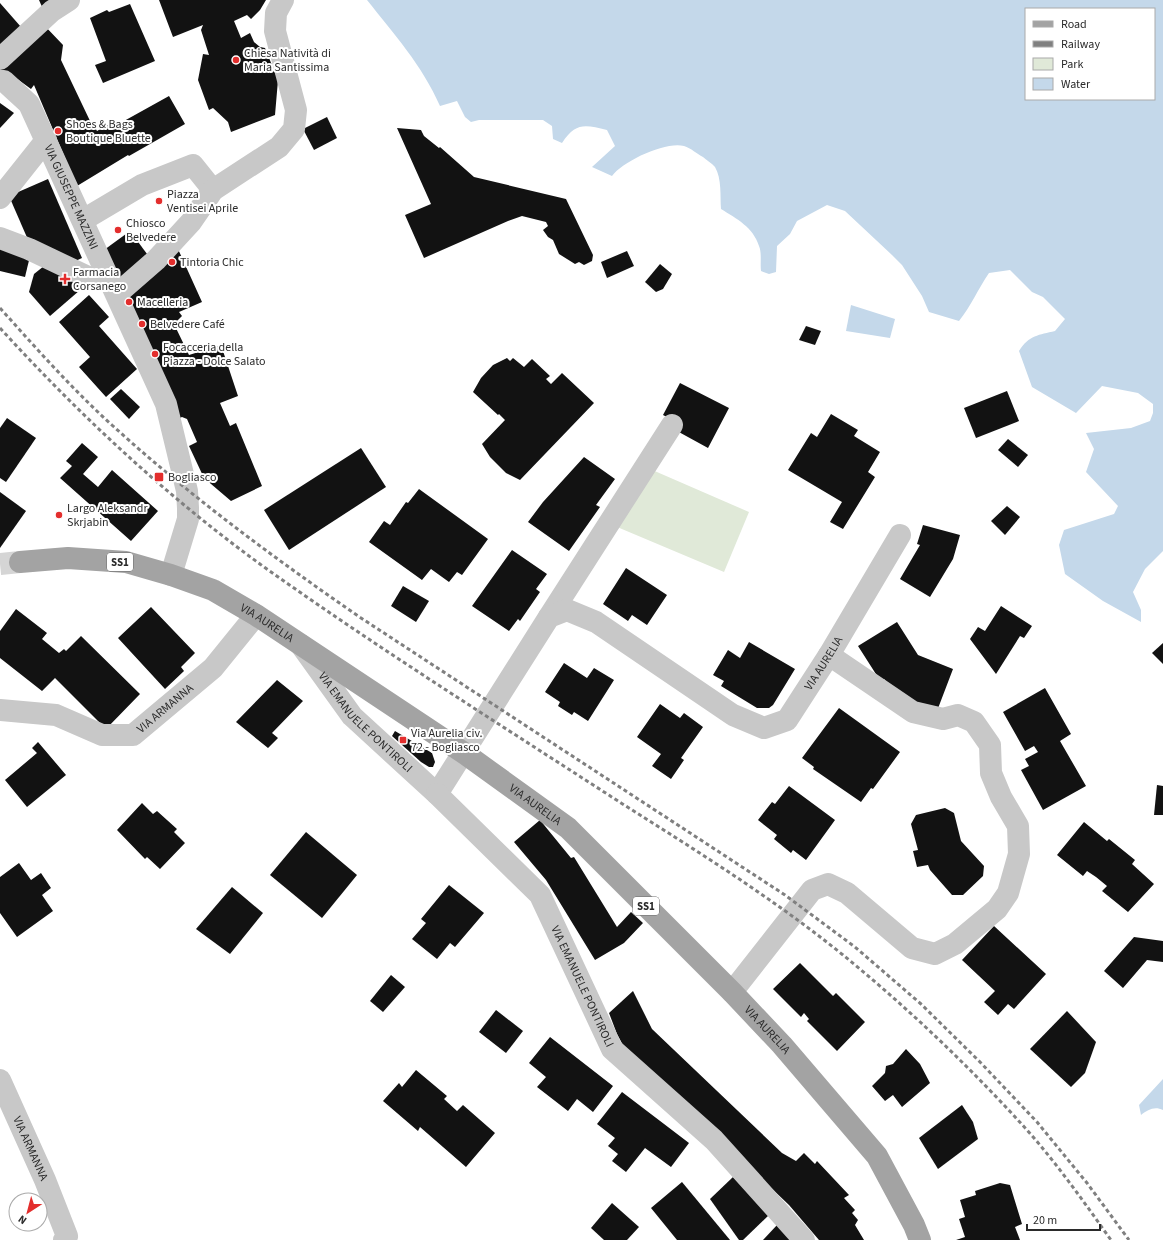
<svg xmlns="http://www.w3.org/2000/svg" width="1163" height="1240" viewBox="0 0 1163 1240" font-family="'Source Sans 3',sans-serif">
<rect width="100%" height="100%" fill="#fff"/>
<polygon fill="#e0e9d8" points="650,469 749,512 724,572 610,524"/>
<g fill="#c4d8ea" fill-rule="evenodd">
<path d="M367,0H1163V551L1145,569L1133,592L1141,610V622L1103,601L1065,574L1059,545L1064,530L1114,514L1118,506L1086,472L1094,449L1086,433L1131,428L1150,421L1153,413V404L1138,393L1102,386L1076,413L1032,387L1019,351C1029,335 1039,335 1055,331L1065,319L1043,297L1032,292L1010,270L989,273C978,289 971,306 959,321L929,312L922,296L902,265L892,255L845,211L827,205L797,221L790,234L777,246L776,272L769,274L761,271C760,263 762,253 759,246C753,227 737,219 721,209C720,196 722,179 715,167C712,163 706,160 703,157C697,154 691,148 684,146C666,141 623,161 612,176L592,167L615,146L607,130C585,125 576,122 562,143L553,139L552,126L543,120H479L471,122L465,117L457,101L440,106C422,65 394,34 367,0ZM1026,9H1154V99H1026Z"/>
<polygon points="851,305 895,319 890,338 846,331"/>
<path d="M1163,1079V1110C1154,1106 1148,1110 1141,1115L1139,1105Z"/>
</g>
<g fill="#121212">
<polygon points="39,0 61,0 43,9"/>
<polygon points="159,0 266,0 260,10 251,19 247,15 234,21 241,38 250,33 254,42 260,47 265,48 278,80 275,115 231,132 228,122 213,108 209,110 198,80 203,54 209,55 201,30 203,25 173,37"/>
<polygon points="0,3 21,27 0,46"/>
<polygon points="130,4 155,61 103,83 95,65 106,61 90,18 107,10 109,12"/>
<polygon points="43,24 63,45 61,60 91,123 92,122 97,131 113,122 115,126 169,96 185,124 129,156 128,155 77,186 34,85 31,89 16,78 0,74 0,68"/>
<polygon points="0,103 14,113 0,128"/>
<polygon points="327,117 337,138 314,150 303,129"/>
<polygon points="397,128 421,130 424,136 439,148 440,147 474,177 566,199 593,255 592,261 584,265 579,262 575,264 559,254 553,240 548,237 543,230 548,226 546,222 522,216 508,221 424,258 405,215 431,204"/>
<polygon points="48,179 82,258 71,263 32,249 9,196"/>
<polygon points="130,231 150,258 121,278 104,250"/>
<polygon points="0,246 31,252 25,277 0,271"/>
<polygon points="178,249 202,302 179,312 182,316 174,324 189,355 221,345 238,396 220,403 230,426 236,423 262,486 231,501 204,478 189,446 197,442 187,419 182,417 175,420 123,299"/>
<polygon points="627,251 634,266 607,278 601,262"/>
<polygon points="49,262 87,284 50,316 29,292 34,274"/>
<polygon points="660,264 672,274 663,289 656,292 645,282"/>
<polygon points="89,295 109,317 99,326 137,369 106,397 79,367 90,357 59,322"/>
<polygon points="806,326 821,331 815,345 799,340"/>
<polygon points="507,358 510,361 513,358 524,367 532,359 550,376 546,379 551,384 562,373 594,403 520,480 506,473 490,457 482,444 505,420 499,414 498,415 473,392 481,378 493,365"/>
<polygon points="680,383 729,408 708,448 677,431 681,424 663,415"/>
<polygon points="121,389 140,407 129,419 110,399"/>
<polygon points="1007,391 1019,421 976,438 964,408"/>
<polygon points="831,414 858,430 854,436 880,452 868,472 875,477 843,529 830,522 842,502 788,470 811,433 817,437"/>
<polygon points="7,418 36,438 6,482 0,478 0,428"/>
<polygon points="1008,439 1028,455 1018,467 998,450"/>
<polygon points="82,443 98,457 83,474 98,487 112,470 158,511 131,541 60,478 72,466 66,461"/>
<polygon points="361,448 386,487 289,550 264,510"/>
<polygon points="584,457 615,479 596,505 600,507 569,551 528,522 543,502"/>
<polygon points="419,489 488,539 462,575 457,572 449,582 431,569 422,580 369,542 384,521 390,525 406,502 408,503"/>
<polygon points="0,492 26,511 0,548"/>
<polygon points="1007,506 1020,517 1005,535 991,521"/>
<polygon points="923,525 960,535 953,559 930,597 900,579 920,545 917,544"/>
<polygon points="512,550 547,574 536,589 540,592 520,621 518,619 509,631 472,606"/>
<polygon points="626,568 667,595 647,625 632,615 628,621 603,604"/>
<polygon points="403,586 429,601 416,622 391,606"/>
<polygon points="1001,606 1032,626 1024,638 1020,636 996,674 970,639 978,627 985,631"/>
<polygon points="151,607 195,653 181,667 184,671 165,689 118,638"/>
<polygon points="16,609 47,633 42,639 59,653 64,649 66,651 81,636 140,694 106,729 55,678 42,691 0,658 0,631"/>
<polygon points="897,622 918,655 953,669 937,711 898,696 884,679 881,682 858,646"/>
<polygon points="749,642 795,669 773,705 769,708 757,708 721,686 724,681 713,675 728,650 740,658"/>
<polygon points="1163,643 1163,664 1152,653"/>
<polygon points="564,663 587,678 594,668 614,680 588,721 574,712 572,715 558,706 560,702 545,692"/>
<polygon points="277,680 303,701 272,733 278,738 268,748 236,722"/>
<polygon points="1045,688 1071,734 1060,741 1086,786 1043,810 1021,770 1029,766 1025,759 1038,752 1034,746 1025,751 1003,712"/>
<polygon points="660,704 680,718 684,713 703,727 681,758 684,760 671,779 652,766 661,754 637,737"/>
<polygon points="839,708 900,752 873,789 871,788 861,802 813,769 814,767 802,758"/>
<polygon points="395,731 432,753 435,762 433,767 429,767 421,762 392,736"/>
<polygon points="38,742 66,775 27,807 5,780 37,753 32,748"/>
<polygon points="1157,785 1163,786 1163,815 1154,815"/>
<polygon points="789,786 835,820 806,860 793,850 791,853 774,839 777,835 758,820 772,802 775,804"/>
<polygon points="142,803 153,814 157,811 177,829 174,832 185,843 160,869 147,857 145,859 117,830"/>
<polygon points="945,808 954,813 961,841 984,866 983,876 963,895 952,895 930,870 928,865 917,867 913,851 918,850 911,824 916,815"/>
<polygon points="540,820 571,858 574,857 617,927 631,912 643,923 624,943 595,960 546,880 514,842"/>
<polygon points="1084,822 1107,841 1109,839 1135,860 1132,864 1154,884 1128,912 1102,891 1107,886 1096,877 1087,871 1083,876 1057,855"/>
<polygon points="306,832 357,875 322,918 270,875"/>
<polygon points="19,863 31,880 41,873 51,888 42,895 53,911 17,937 0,913 0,877"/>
<polygon points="449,885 484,913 455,947 450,943 437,959 412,939 426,923 421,919"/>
<polygon points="232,887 263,913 230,954 196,929"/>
<polygon points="994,926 1046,974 1014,1009 1008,1004 998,1015 984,1002 995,991 962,960"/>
<polygon points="1134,937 1163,941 1163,962 1147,960 1123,988 1104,971"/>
<polygon points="800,963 833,996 836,993 865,1022 837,1051 807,1021 809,1019 804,1013 801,1017 773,989"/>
<polygon points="391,975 405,987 383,1012 370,1001"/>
<polygon points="633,991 652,1029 782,1153 796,1161 804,1153 815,1164 817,1161 849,1195 844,1198 855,1210 852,1213 858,1220 855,1225 864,1240 819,1240 789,1205 624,1047 617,1034 609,1013"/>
<polygon points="496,1010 523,1031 506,1053 479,1032"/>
<polygon points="1067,1011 1096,1042 1085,1073 1071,1087 1030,1049"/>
<polygon points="550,1037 613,1086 593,1112 577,1099 568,1111 537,1087 546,1077 529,1063"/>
<polygon points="906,1049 920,1064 930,1083 902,1107 893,1095 885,1101 872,1086 885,1073 886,1066 893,1064"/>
<polygon points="416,1070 447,1096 444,1099 457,1111 463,1105 495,1133 466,1167 420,1127 418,1131 383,1101 399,1083 402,1087"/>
<polygon points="622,1092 689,1143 671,1167 645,1148 626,1172 612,1161 618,1154 608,1146 615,1138 597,1124"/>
<polygon points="962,1105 973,1122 978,1139 938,1169 919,1138"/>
<polygon points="733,1177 770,1214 743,1240 739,1240 710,1199"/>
<polygon points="682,1182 730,1240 677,1240 651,1208"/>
<polygon points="1000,1183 1010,1185 1022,1224 1015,1227 1020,1240 956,1240 965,1237 959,1219 965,1217 960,1200 976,1195 975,1191"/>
<polygon points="612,1203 639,1227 627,1240 604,1240 591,1228"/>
<polygon points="778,1224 792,1240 763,1240"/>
</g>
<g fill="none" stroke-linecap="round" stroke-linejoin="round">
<polyline stroke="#d5d5d5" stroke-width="22" stroke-dasharray="22 11" stroke-linecap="butt" points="0,564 20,562"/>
<g stroke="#c8c8c8" stroke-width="22">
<polyline points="0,59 52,11 69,0"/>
<path id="s1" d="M0,81H4L29,104L166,404L187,491L188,508V519L171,575"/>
<polyline points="0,198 46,140"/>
<polyline points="83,220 142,185 193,165 213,190"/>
<polyline points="0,238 29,249 90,278 107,275"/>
<polyline points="117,294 156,260 191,222 213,190 279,147 294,129 296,110 275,31 276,13 283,0"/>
<polyline points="549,617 672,425"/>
<path id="s2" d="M301,645L352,716L437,794L549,617L567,610L596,622L733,715L764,728L787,720L829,655L900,535"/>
<path id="s3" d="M0,710L56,715L102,735H133L213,668L256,615"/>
<path id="s4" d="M437,794L540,895L612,1049L714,1140L804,1240"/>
<polyline points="732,992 812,890 828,884 847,893 912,948 935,954 955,944 997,909 1008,893 1019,854 1018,826 1001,797 991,773 990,745 974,722 958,715 943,719 913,712 829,655"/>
<path id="s5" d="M0,1080L45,1180L67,1236L64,1240"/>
</g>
<path stroke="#a3a3a3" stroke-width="22" id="s6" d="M20,562L68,558L126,562L171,575L213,590L256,615L464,753L568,828L732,992L782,1045L877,1156L914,1225L920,1240"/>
<g stroke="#808080" stroke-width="3" stroke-dasharray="4 3" stroke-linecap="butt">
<path d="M0,308C36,348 72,389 113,426C190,496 274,558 361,618L785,895L855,947L921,1004L980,1062L1037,1122L1087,1183L1129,1240"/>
<path d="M0,328C85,421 178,507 281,579C392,657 507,729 621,803C697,851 774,899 843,955C908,1008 971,1068 1027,1130C1058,1165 1084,1202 1111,1240"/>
</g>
</g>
<g fill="#e32e2d" stroke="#fff" stroke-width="1.5">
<circle cx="236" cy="60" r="4"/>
<circle cx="58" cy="131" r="4"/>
<circle cx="159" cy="201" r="4"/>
<circle cx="118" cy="230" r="4"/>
<circle cx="172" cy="262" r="4"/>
<path d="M63 273h4v4h4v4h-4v4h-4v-4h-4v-4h4z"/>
<circle cx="129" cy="302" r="4"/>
<circle cx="142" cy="324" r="4"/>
<circle cx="155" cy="354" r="4"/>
<rect x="154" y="472" width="10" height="10" rx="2"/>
<circle cx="59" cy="515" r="4"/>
<rect x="399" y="736" width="8" height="8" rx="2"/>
</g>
<g text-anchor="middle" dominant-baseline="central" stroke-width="4" stroke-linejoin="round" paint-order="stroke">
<g fill="#fff" stroke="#6b6b6b" stroke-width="1">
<rect x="107" y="553" width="26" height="18" rx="3"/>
<rect x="633" y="897" width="26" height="18" rx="3"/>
</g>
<g font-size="11" font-weight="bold" fill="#2b2b2b">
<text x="120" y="562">SS1</text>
<text x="646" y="906">SS1</text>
</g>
<g font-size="12" fill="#2b2b2b" stroke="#fff" text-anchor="start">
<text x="244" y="53">Chiesa Natività di<tspan x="244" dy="14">Maria Santissima</tspan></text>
<text x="66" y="124">Shoes &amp; Bags<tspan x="66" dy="14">Boutique Bluette</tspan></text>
<text x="167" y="194">Piazza<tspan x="167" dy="14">Ventisei Aprile</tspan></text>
<text x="126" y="223">Chiosco<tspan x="126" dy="14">Belvedere</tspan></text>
<text x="180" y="262">Tintoria Chic</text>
<text x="73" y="272">Farmacia<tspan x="73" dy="14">Corsanego</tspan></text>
<text x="137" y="302">Macelleria</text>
<text x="150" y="324">Belvedere Café</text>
<text x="163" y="347">Focacceria della<tspan x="163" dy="14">Piazza - Dolce Salato</tspan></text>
<text x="168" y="477">Bogliasco</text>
<text x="67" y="508">Largo Aleksandr<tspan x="67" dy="14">Skrjabin</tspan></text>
<text x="411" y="733">Via Aurelia civ.<tspan x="411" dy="14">72 - Bogliasco</tspan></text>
</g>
<g font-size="12" fill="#2b2b2b" stroke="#fff">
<text stroke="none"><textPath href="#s1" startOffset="140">VIA GIUSEPPE MAZZINI</textPath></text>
<text stroke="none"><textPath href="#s6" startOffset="261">VIA AURELIA</textPath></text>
<text stroke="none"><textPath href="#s2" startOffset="754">VIA AURELIA</textPath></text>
<text stroke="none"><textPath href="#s3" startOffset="179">VIA ARMANNA</textPath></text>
<text stroke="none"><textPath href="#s2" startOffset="101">VIA EMANUELE PONTIROLI</textPath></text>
<text stroke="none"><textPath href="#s6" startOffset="585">VIA AURELIA</textPath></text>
<text stroke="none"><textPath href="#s4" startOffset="245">VIA EMANUELE PONTIROLI</textPath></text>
<text stroke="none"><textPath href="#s6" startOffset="909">VIA AURELIA</textPath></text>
<text stroke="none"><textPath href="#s5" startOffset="75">VIA ARMANNA</textPath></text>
</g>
</g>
<rect x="1025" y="8" width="130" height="92" fill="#ffffff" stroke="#aaaaaa"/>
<rect x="1033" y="21" width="20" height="6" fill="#a3a3a3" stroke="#aaaaaa"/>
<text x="1061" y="28" font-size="12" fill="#2b2b2b">Road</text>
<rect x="1033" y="41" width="20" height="6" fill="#808080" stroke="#aaaaaa"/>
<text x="1061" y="48" font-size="12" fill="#2b2b2b">Railway</text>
<rect x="1033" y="58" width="20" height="12" fill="#e0e9d8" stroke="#aaaaaa"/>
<text x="1061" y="68" font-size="12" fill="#2b2b2b">Park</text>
<rect x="1033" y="78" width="20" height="12" fill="#c4d8ea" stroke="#aaaaaa"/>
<text x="1061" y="88" font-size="12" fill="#2b2b2b">Water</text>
<g transform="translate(28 1212) rotate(216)"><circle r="19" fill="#ffffff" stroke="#aaaaaa"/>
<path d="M0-3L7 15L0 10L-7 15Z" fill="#e32e2d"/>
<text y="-6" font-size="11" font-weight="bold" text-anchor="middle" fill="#2b2b2b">N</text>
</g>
<path d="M1027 1224v6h73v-6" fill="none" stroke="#2b2b2b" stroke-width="2"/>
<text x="1033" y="1224" font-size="12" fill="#2b2b2b" stroke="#ffffff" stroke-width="3" paint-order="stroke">20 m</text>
</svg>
